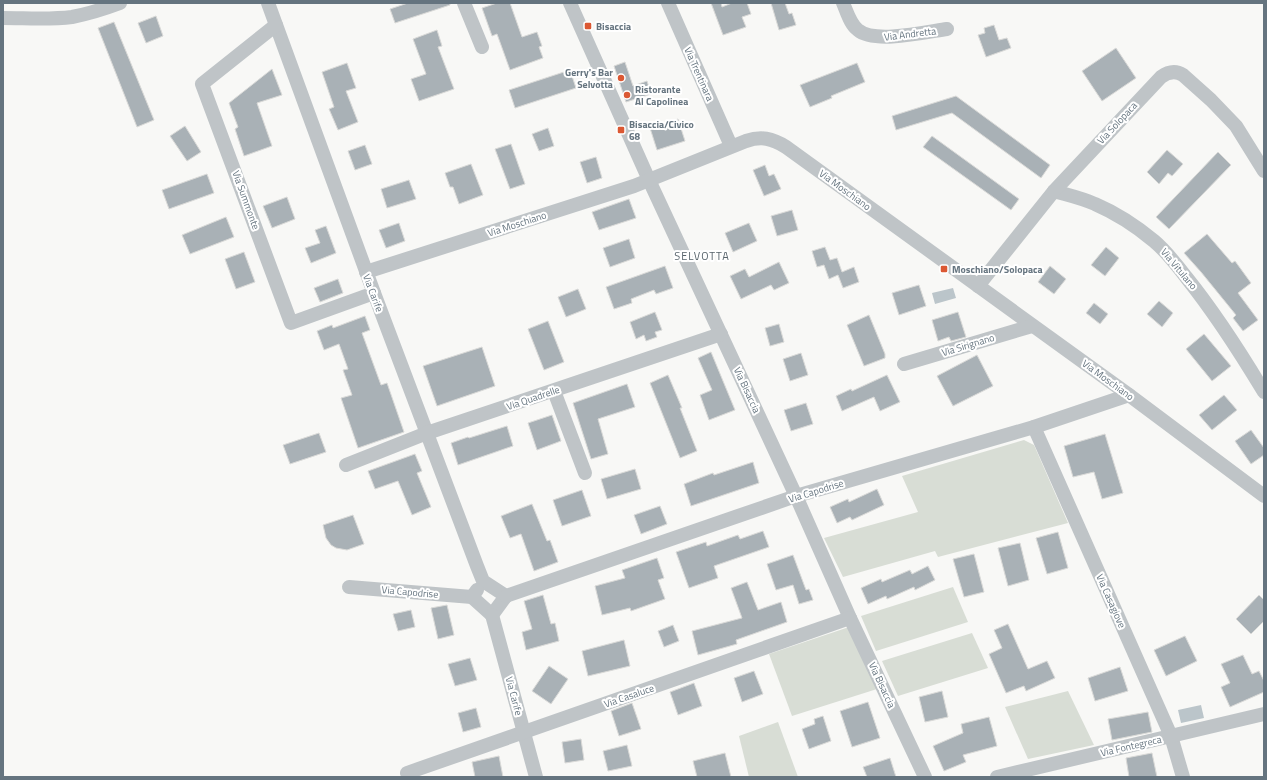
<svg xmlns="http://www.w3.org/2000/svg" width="1267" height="780" viewBox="0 0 1267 780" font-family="'Titillium Web',sans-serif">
<rect width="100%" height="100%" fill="#f8f8f6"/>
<g fill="#d8ddd5">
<polygon points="1024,440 1034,445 1068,523 938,557 935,551 843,577 824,538 918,512 902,476"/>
<polygon points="953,587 968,622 876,651 861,616"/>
<polygon points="849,627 877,689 792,716 769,654"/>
<polygon points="972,633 988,668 898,696 882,661"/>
<polygon points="1068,691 1094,745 1028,759 1005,707"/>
<polygon points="778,722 798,777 749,777 739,736"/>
</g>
<g fill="#bbc5ca">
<polygon points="953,288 956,298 935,304 932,293"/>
<polygon points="1201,705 1204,718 1181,723 1178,710"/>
</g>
<g fill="#a9b1b6" stroke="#dadad8">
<polygon points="408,3 450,3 450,5 395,23 390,9"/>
<polygon points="497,3 510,3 522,37 537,32 542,46 539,47 543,58 510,70 497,34 492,36 482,8"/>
<polygon points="711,3 721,3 722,7 732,3 747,3 751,14 742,17 746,27 723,35"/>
<polygon points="771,3 785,3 789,14 792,13 796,25 779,30"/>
<polygon points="156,16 163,36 146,43 138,23"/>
<polygon points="114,22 154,120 137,127 98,28"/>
<polygon points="994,25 999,40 1007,38 1011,48 986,57 978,35 985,33 984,28"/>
<polygon points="437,30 442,46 438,47 454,89 419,101 411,79 426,74 413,39"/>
<polygon points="1116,48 1136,78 1102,101 1082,71"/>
<polygon points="625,62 633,86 647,81 651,94 626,102 614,66"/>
<polygon points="347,63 356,88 346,91 358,122 338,130 329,109 334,107 322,72"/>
<polygon points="857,63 865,82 831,96 832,98 810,107 800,85"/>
<polygon points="272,69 282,95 257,103 272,146 244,156 235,129 238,127 229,103"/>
<polygon points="570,70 576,88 515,108 509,90"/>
<polygon points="956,96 1050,165 1041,178 952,113 896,130 892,116"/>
<polygon points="678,119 685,141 657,150 650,128"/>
<polygon points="185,126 201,152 187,161 170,136"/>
<polygon points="548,128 554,146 539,151 532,134"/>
<polygon points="932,136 1019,199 1011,210 923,147"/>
<polygon points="511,144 525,184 510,189 495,149"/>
<polygon points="365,145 372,164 355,170 348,151"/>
<polygon points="1167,150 1183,164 1172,176 1168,173 1159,184 1147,172"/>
<polygon points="1218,152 1231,165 1169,229 1156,217"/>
<polygon points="596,157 602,178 587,183 580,162"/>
<polygon points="471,164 483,195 459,204 453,187 450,187 445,173"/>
<polygon points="765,165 769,176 774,174 781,189 764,196 753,170"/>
<polygon points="207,174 214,193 169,209 162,190"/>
<polygon points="409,180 416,199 387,208 381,189"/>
<polygon points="287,197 295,219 272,228 263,206"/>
<polygon points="629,199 636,218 599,230 592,212"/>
<polygon points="792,210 798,230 777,236 771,216"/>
<polygon points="226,217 234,237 190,254 182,235"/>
<polygon points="399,223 405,241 386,248 379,230"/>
<polygon points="749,223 757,241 733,252 725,233"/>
<polygon points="326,226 336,253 311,263 305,248 320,243 315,230"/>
<polygon points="1207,234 1232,263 1235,261 1251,283 1238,293 1258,320 1243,331 1233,318 1236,315 1201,272 1184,253"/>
<polygon points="629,239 635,258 610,267 603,248"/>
<polygon points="825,247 830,260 837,258 842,272 854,267 859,282 843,288 838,275 829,279 824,265 817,267 812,251"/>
<polygon points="1106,247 1119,258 1105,276 1091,265"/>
<polygon points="244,252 255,282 236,289 225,259"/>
<polygon points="779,262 789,283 774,290 771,285 741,299 730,276 745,269 749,277"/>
<polygon points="665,266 673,288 656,294 654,290 631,299 632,303 614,309 606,287"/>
<polygon points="1050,266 1066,279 1054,294 1038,282"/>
<polygon points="338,279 343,293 320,302 314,288"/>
<polygon points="919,285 926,306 899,315 892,293"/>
<polygon points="578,289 586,309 566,317 558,297"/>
<polygon points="1159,301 1173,313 1162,327 1147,314"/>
<polygon points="1094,303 1108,314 1100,324 1086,313"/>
<polygon points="655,312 662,330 655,332 657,337 646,341 644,335 636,339 630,322"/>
<polygon points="958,312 966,337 951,341 949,337 938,341 932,320"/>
<polygon points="869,315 885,354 885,358 864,366 847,325"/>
<polygon points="365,316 370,330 362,333 381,385 387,383 404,432 358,448 341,398 352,395 343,370 348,369 339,344 324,350 317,331 332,325 333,328"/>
<polygon points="548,321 564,362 544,370 528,329"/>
<polygon points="779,324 784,342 770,346 765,328"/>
<polygon points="1204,334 1231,366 1212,381 1186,349"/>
<polygon points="482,347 495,386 437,406 423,366"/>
<polygon points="711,352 735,410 709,420 700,395 712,390 698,358"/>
<polygon points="801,353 808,375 790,381 783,359"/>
<polygon points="977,355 993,386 953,406 937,376"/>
<polygon points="668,375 682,408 680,408 697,451 680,458 650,383"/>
<polygon points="887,375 900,402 880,411 874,397 842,411 836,396 851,389 852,391"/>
<polygon points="627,384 635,407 598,419 608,454 591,459 573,403"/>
<polygon points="1224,395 1237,410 1212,430 1199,415"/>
<polygon points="806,403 813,424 791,431 784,410"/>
<polygon points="552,415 561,441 537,450 528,423"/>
<polygon points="507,426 513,446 458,465 451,443 468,437 469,438"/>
<polygon points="1251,430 1264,448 1264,455 1251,464 1235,441"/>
<polygon points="319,433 326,452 290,464 283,445"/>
<polygon points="1105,434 1123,493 1102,499 1094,472 1073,477 1064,446"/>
<polygon points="415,454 422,471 417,473 431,507 412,515 398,481 375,489 368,471"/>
<polygon points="753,462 759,483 691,506 684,484 713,473 714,475"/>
<polygon points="635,469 641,489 607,499 601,479"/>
<polygon points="877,489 884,505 852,520 850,517 837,523 830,507 848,499 849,502"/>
<polygon points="582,490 591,516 562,526 553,500"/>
<polygon points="532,504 547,541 550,540 558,562 534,571 521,534 510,538 501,516"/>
<polygon points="660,506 667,524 641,534 634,515"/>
<polygon points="353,515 364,544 347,550 336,548 331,545 326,538 323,525"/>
<polygon points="763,531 769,547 714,566 718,578 689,588 676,552 706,542 707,546 738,535 740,539"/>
<polygon points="1058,532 1068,568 1047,574 1036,538"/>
<polygon points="1020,543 1029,580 1008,586 998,548"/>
<polygon points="974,554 984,592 964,597 953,559"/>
<polygon points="793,555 806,590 809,589 813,600 799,604 793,585 776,590 767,564"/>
<polygon points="657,558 664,578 658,580 665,599 631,611 630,608 602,615 595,586 625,578 622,570"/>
<polygon points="928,566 935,580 915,590 914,587 887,599 886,596 868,604 861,588 881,579 882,582 910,570 912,574"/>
<polygon points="747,582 758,610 781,602 787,622 736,640 737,644 698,655 692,631 742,618 731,588"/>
<polygon points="543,595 551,624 555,623 559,641 526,650 522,632 532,629 524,601"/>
<polygon points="1259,595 1264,600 1264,621 1251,634 1236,619"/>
<polygon points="447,605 454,635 438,639 431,608"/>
<polygon points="411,610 415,627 398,631 393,614"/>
<polygon points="1008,624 1028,669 1047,661 1055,678 1026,691 1024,686 1006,693 989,654 1002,648 994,630"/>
<polygon points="673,625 679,641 664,647 658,631"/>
<polygon points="1185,636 1197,661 1166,676 1154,650"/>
<polygon points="624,640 630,666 588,676 582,651"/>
<polygon points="1243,655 1252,674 1259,671 1264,681 1264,692 1230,707 1221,687 1230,683 1221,664"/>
<polygon points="470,658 477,680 455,686 448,664"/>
<polygon points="549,666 568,679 551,704 532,691"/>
<polygon points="1120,667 1128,691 1095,701 1088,678"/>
<polygon points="754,671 763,694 742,702 734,678"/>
<polygon points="694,683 702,706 678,715 670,692"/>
<polygon points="942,691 948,717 925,722 919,697"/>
<polygon points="868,702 880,738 852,747 840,711"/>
<polygon points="632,703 641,729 619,736 611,711"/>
<polygon points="476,708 481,727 463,732 458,713"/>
<polygon points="1148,712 1152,732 1112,740 1108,719"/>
<polygon points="823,716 831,741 809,749 802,729 815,724 814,719"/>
<polygon points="989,717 997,746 963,755 966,762 944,771 933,746 963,733 961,724"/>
<polygon points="581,739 584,760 565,763 562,742"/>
<polygon points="627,745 632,766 608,771 603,751"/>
<polygon points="725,753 731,777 697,777 693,761"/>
<polygon points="1152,753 1157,777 1129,777 1126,758"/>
<polygon points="499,756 503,777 475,777 472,762"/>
<polygon points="890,758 896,777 867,777 863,767"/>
</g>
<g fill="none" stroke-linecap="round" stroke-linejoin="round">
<g stroke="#bfc4c7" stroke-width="14">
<polyline points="268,3 374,293 477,566 483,581 506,596"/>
<polyline points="464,3 482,47"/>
<polyline points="570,3 649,180 796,496 850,618 925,777"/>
<polyline points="668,3 731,146"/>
<path d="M843,3C847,12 850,24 858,30C874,44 926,32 947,29"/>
<path d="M3,18C26,18 49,20 72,17C88,14 104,9 120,3"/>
<polyline points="276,25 202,84 291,323 374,293"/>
<path d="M1054,191C1068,195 1082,198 1095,204C1116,213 1136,226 1154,241C1166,251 1176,264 1186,277C1215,313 1240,352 1264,392"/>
<path d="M366,272L634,186L746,141C761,136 772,138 786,147L1129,395L1264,496"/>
<path d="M978,286L1054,191L1161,77C1168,72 1175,70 1183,75L1211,100L1236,126L1264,171"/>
<polyline points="904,364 1032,326"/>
<polyline points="554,391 585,473"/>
<polyline points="1034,427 1171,736 1183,777"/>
<polyline points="346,465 427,433 721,334"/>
<polyline points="349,587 472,597"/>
<polyline points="477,590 472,597 492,615 506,596"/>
<polyline points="506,596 796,496 1034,427 1129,395"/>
<polyline points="492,615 536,777"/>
<polyline points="407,773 850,618"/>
<polyline points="997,777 1264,714"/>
</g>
</g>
<g fill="#db5833" stroke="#fff" stroke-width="1.5">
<rect x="584" y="22" width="8" height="8" rx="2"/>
<circle cx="621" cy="78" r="4"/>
<circle cx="627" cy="95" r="4"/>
<rect x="617" y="126" width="8" height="8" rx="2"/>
<rect x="940" y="265" width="8" height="8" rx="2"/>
</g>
<g text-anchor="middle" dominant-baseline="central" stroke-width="4" stroke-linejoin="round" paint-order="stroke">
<g font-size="10" font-weight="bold" fill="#65747f" stroke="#fff" text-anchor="start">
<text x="596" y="26">Bisaccia</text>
<text x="613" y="72" text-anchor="end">Gerry's Bar<tspan x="613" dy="12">Selvotta</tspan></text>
<text x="635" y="89">Ristorante<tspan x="635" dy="12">Al Capolinea</tspan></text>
<text x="629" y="124">Bisaccia/Civico<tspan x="629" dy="12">68</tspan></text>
<text x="952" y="269">Moschiano/Solopaca</text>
</g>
<g font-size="10" fill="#65747f" stroke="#fff">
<text transform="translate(910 34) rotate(-7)">Via Andretta</text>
<text transform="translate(699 74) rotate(66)">Via Trentinara</text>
<text transform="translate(1117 123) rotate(-47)">Via Solopaca</text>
<text transform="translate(845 190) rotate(36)">Via Moschiano</text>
<text transform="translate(246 200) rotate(70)">Via Summonte</text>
<text transform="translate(517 224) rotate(-18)">Via Moschiano</text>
<text transform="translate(1179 269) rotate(50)">Via Vitulano</text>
<text transform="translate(373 293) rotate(69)">Via Carife</text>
<text transform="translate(968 345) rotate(-17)">Via Sirignano</text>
<text transform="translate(1108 380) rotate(36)">Via Moschiano</text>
<text transform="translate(747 390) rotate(65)">Via Bisaccia</text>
<text transform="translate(533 398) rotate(-19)">Via Quadrelle</text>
<text transform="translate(816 491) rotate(-17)">Via Capodrise</text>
<text transform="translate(410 592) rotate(5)">Via Capodrise</text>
<text transform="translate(1111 601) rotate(66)">Via Casagiove</text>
<text transform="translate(882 685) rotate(65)">Via Bisaccia</text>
<text transform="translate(514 696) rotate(75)">Via Carife</text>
<text transform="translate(629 696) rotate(-19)">Via Casaluce</text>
<text transform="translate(1131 746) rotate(-13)">Via Fontegreca</text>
</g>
<g font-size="11" letter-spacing="1" fill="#56626a" stroke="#fff">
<text x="702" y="256">SELVOTTA</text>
</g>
</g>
<rect width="1267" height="780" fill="none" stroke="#65747f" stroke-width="8"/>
</svg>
